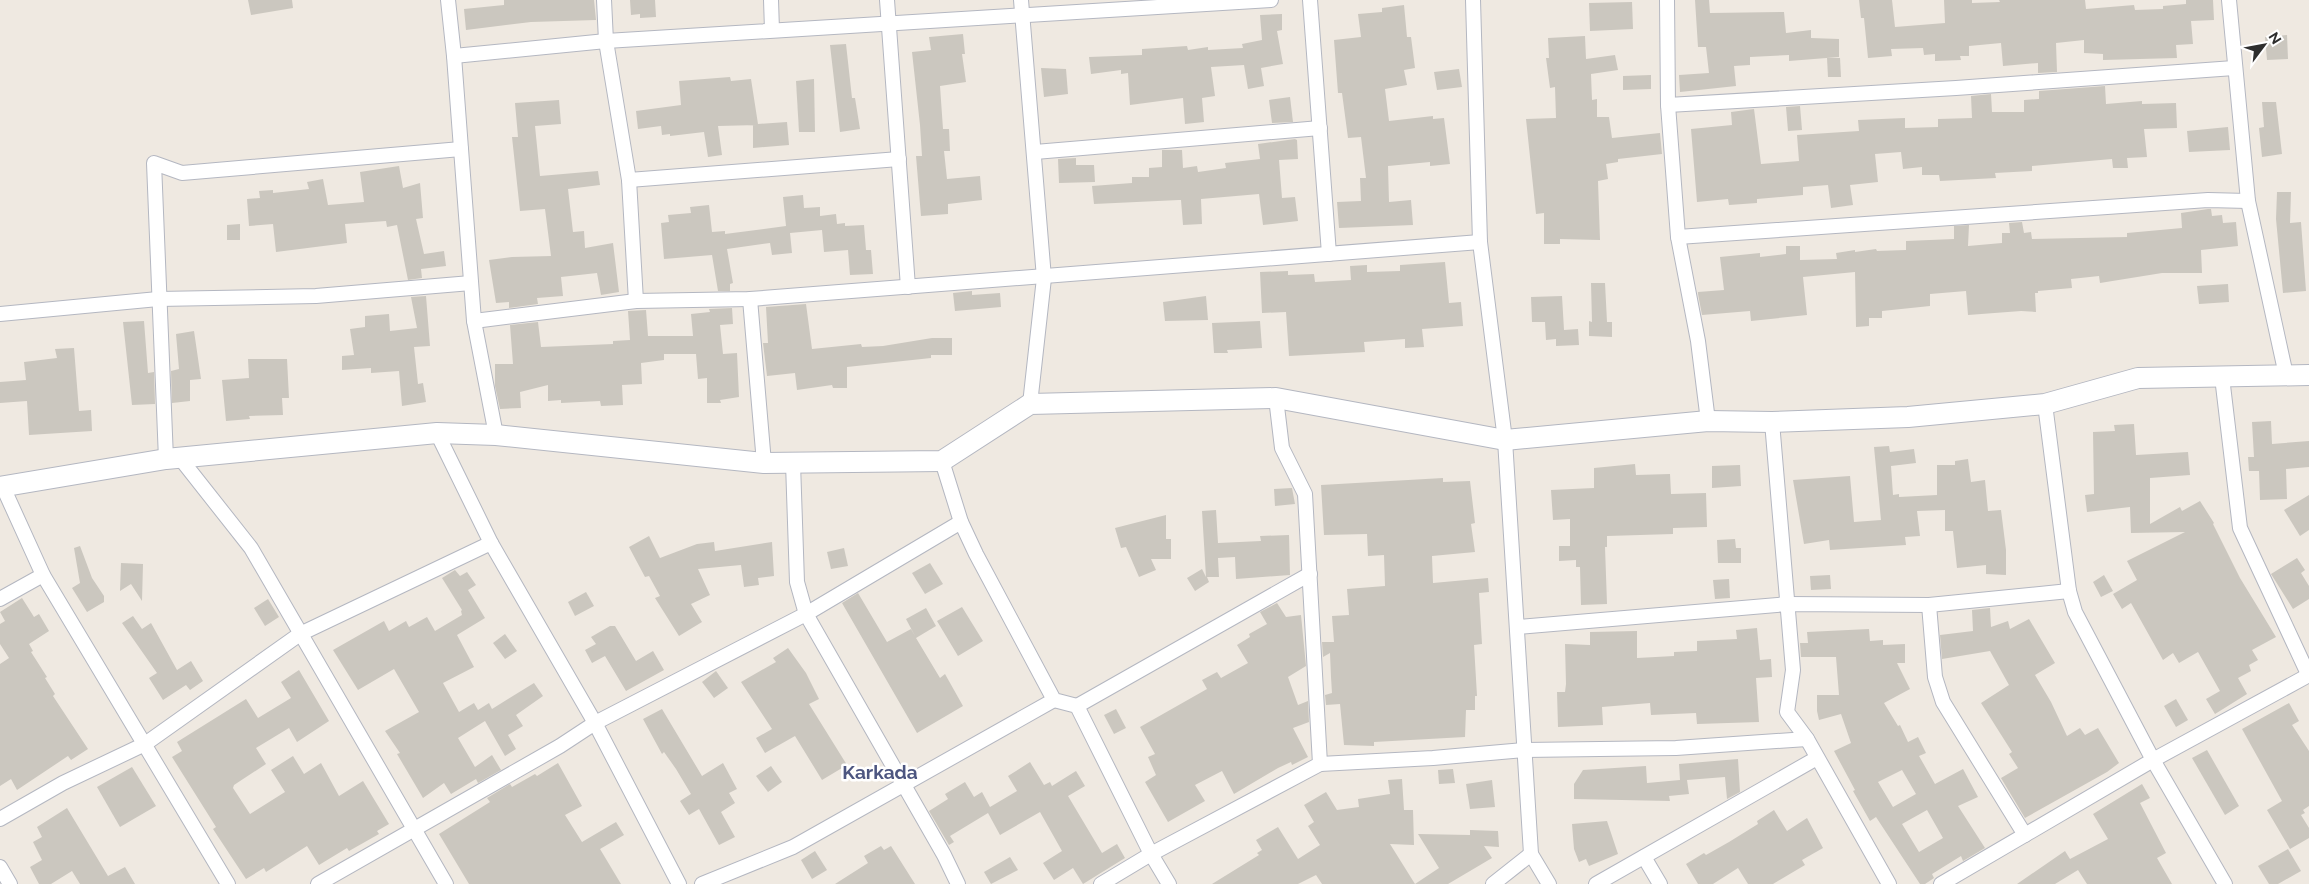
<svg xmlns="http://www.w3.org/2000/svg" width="2309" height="884" viewBox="0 0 2309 884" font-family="Raleway,sans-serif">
<rect width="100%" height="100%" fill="#efe9e1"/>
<g fill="#cbc7bf" fill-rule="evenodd">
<polygon points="248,0 292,0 293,8 251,15"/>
<polygon points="504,0 594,0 596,20 531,22 466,30 464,9 504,5"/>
<polygon points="630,0 655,0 656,17 640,18 640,14 631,15"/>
<polygon points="1695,0 1709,0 1710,13 1784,12 1786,33 1811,30 1811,38 1839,39 1839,57 1789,61 1789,55 1750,57 1750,65 1734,66 1736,86 1680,92 1679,75 1709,73 1706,47 1698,47"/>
<polygon points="1859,0 1892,0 1895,27 1945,23 1944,0 1972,0 1972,3 2000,2 1999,0 2085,0 2086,9 2134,5 2135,10 2163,9 2163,6 2186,4 2186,0 2213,0 2214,20 2191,21 2193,44 2176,45 2177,58 2103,60 2103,54 2084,53 2084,40 2056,43 2057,72 2038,73 2038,63 2003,66 2001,43 1969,46 1969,56 1960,56 1961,60 1935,61 1935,54 1924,55 1923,48 1891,49 1892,56 1868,58 1864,18 1861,18"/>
<polygon points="1632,2 1633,29 1590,31 1589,3"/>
<polygon points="1404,5 1407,37 1411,37 1415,68 1404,70 1407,85 1385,89 1389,121 1433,116 1433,119 1444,118 1450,164 1430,166 1430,162 1388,166 1389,202 1411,200 1413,225 1339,228 1337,202 1361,201 1360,178 1366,178 1361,137 1348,138 1342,93 1338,93 1334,40 1361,37 1358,14 1382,12 1382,8"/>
<polygon points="1282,14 1282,30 1277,31 1283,64 1261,68 1264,86 1248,89 1244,65 1211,67 1215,96 1202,98 1204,122 1185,124 1183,98 1130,105 1128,73 1121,74 1121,70 1091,74 1089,57 1142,55 1142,49 1187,46 1188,50 1208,47 1208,50 1243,48 1242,44 1262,40 1260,15"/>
<polygon points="963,34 965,54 962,54 966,82 940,86 943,129 949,129 950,151 944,151 947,179 980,176 982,200 948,204 948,214 921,216 916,156 922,156 920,125 912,52 931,50 929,37"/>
<polygon points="2287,35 2288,59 2267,60 2265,37"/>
<polygon points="1585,36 1586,59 1615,55 1618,70 1591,74 1592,100 1597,99 1597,117 1609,117 1612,138 1660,133 1662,154 1618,159 1618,162 1606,164 1608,179 1598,181 1600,240 1560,239 1560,244 1544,244 1544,213 1536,214 1526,119 1556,118 1555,87 1550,88 1546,58 1549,58 1548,38"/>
<polygon points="846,44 852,98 855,98 860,129 840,132 830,45"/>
<polygon points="1827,58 1840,58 1841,77 1828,77"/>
<polygon points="1041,68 1066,69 1068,94 1044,97"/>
<polygon points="1459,69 1462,87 1437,90 1434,72"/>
<polygon points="1651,75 1651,89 1623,90 1623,76"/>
<polygon points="730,77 731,81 751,79 758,124 787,122 789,145 753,148 753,125 757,125 718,126 722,155 708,157 704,132 670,136 670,134 662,135 661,126 638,129 636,111 681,105 679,81"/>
<polygon points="814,79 815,132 799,132 796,81"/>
<polygon points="2105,86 2106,104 2142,101 2142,104 2176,103 2177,128 2144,129 2147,157 2127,158 2128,168 2113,168 2112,159 2032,166 2032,171 1995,173 1996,178 1940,181 1939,175 1922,175 1922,167 1903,169 1901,152 1875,154 1878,182 1850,185 1853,205 1831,208 1828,185 1803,187 1803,195 1757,199 1757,203 1729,205 1728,199 1697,202 1691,129 1732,125 1731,112 1754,109 1761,164 1799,161 1797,135 1859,131 1858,120 1905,118 1905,128 1938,127 1938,119 1972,118 1971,96 1991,94 1992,112 2024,112 2024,100 2039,99 2039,91"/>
<polygon points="1290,97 1293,122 1272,123 1269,100"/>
<polygon points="559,100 561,124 535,126 540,176 598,171 600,185 568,189 573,232 584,231 585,248 613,243 619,292 601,295 597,273 561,277 563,296 537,298 538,304 509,308 509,302 496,303 489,260 512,257 551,256 545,209 520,211 512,137 518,137 515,103"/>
<polygon points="2262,102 2276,102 2282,154 2262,157 2259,128 2264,127"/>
<polygon points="1800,106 1802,130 1788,131 1786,107"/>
<polygon points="2228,127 2230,150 2189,152 2187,131"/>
<polygon points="1295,139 1297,140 1298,159 1279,160 1282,198 1295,197 1298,221 1263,225 1259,194 1201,199 1202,224 1183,225 1181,200 1179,200 1094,204 1092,186 1132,183 1132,177 1149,177 1149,168 1162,167 1162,150 1182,150 1183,168 1197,166 1198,172 1226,168 1225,163 1260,159 1258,144"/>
<polygon points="1076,158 1076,165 1094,165 1095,182 1059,183 1058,159"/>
<polygon points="399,166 403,188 420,183 423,218 416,219 424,254 444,251 446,266 421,269 422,278 408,280 397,225 387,227 386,221 345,224 347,243 276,252 273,224 249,226 247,199 260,198 259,191 273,190 273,193 309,189 307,182 323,179 328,205 364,202 360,172"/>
<polygon points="2277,192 2291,192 2290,223 2301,222 2306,291 2283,293 2276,219"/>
<polygon points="803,195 804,208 820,207 820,216 836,214 837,224 845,223 845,226 864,225 866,250 871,250 873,274 850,275 848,250 824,252 822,230 790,233 792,253 772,255 770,243 727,249 733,283 730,284 730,291 718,291 712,255 664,259 661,223 669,222 668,215 691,213 690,207 709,205 712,232 725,231 725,234 786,226 783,197"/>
<polygon points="2208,209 2211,209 2212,216 2222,215 2223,223 2236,222 2238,246 2201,250 2202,273 2162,273 2100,283 2099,276 2071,279 2072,288 2038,291 2038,293 2035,293 2036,312 2021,311 1968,315 1966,291 1930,294 1930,306 1882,311 1882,318 1869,318 1869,326 1856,327 1855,272 1803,277 1807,315 1751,321 1750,311 1702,315 1698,294 1698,292 1724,290 1720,257 1760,253 1760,257 1786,254 1786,246 1800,246 1800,260 1837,259 1836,253 1855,250 1855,252 1876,249 1877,251 1906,250 1906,241 1954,239 1954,226 1969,225 1968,246 2002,243 2002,233 2010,233 2009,223 2022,222 2024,233 2031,232 2032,239 2127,237 2127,233 2182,228 2181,213"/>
<polygon points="240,224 240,240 227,240 227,225"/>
<polygon points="1445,262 1449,303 1461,302 1463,326 1422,329 1424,347 1405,348 1405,339 1364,342 1365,352 1289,356 1286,312 1262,313 1260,272 1288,271 1288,275 1314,274 1315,282 1351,280 1350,266 1367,265 1367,272 1400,271 1400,265"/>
<polygon points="1591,283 1605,283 1607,322 1612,322 1612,337 1589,336 1589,321 1592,322"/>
<polygon points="2228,284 2229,302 2199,304 2197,286"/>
<polygon points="972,291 972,295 1000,293 1001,307 955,311 953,293"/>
<polygon points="426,296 430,346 414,347 418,384 423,383 426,402 402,406 399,371 371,373 371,368 342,370 342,356 354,355 350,329 365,327 365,316 389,314 390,331 417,328 411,297"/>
<polygon points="1206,296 1208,320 1165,321 1163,302"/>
<polygon points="1562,296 1564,330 1578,329 1579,345 1556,346 1556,339 1546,340 1545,322 1532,322 1531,297"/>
<polygon points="806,304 812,349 861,344 862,347 883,346 932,338 952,338 952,355 931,355 931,358 847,367 847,388 833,388 832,385 797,390 795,373 767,376 763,343 768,343 766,307"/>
<polygon points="732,308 733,324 720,325 723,354 737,353 739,397 720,400 721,403 707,403 707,378 698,379 696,354 664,354 664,360 641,363 642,384 622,385 623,405 601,406 600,401 561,403 561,400 548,401 548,385 520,392 521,408 500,409 495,386 495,364 513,364 510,325 538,322 541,347 613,344 613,341 630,340 628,311 646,310 648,336 693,336 691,314 710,312 709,309"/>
<polygon points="144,321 148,373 154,372 155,404 132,405 123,322"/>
<polygon points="1260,321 1262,348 1227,350 1228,353 1214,353 1212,323"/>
<polygon points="194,331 201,379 190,380 190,401 172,403 171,371 179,369 176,334"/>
<polygon points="74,348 79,411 91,410 92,431 29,435 27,401 0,403 0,382 26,380 24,362 57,358 55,349"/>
<polygon points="248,359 287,359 289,398 282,398 283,415 249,416 250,419 226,421 222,380 249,378"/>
<polygon points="2271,421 2272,444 2309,441 2309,467 2286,469 2287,499 2260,500 2259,471 2249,471 2248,457 2254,457 2252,422"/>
<polygon points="2134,424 2136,455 2188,452 2190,475 2150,478 2150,524 2180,507 2182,511 2200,501 2214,523 2213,524 2240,578 2276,637 2252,650 2258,660 2249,665 2251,671 2238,678 2247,694 2215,714 2206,699 2220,691 2198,652 2179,663 2173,653 2163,660 2131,603 2122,609 2113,594 2137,580 2127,561 2185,532 2131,533 2130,507 2087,512 2085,495 2094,494 2093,432 2115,431 2114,425"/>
<polygon points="1889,446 1890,452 1914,449 1916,463 1891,466 1893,495 1899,494 1899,497 1937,495 1937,465 1955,465 1955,461 1968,459 1971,482 1985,480 1988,511 2001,510 2006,550 2006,575 1986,574 1986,565 1957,568 1953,531 1945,531 1945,510 1917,511 1920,536 1905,537 1906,545 1830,550 1829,540 1804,544 1793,480 1850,476 1854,522 1881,520 1874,447"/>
<polygon points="1635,464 1636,475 1670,474 1671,494 1706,493 1707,527 1673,528 1673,534 1607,536 1607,547 1605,547 1607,604 1581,605 1580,567 1576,567 1576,560 1559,561 1559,546 1570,546 1570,519 1553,520 1551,490 1594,488 1594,468"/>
<polygon points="1740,465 1741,486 1712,488 1712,466"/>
<polygon points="1443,478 1443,482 1470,481 1475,523 1471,524 1475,552 1432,556 1433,583 1488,578 1489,592 1479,593 1482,644 1474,645 1477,696 1475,696 1475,710 1466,710 1465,737 1374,742 1374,746 1344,745 1340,704 1326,705 1325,695 1332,693 1331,677 1330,653 1323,657 1322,642 1334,642 1332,616 1349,615 1347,589 1385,586 1384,555 1368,556 1367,534 1324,535 1321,485"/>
<polygon points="1292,488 1295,504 1275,506 1274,489"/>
<polygon points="2309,495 2309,530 2300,536 2284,510"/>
<polygon points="1216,510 1218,543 1261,541 1260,536 1289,535 1290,575 1236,579 1235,557 1218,558 1219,577 1207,577 1209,582 1195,591 1187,578 1202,569 1206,577 1202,511"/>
<polygon points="1166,515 1166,539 1171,539 1171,559 1151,559 1156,570 1139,577 1126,547 1121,548 1115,528"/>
<polygon points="649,536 660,558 697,544 714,542 715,551 772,542 774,576 758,578 759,585 744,587 741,565 698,569 710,595 691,604 702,622 679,636 655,598 660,596 649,576 645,577 629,547"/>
<polygon points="1735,539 1736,548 1741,548 1741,563 1718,563 1717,540"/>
<polygon points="80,546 92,578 104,596 104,602 87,612 72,588 80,583 74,548"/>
<polygon points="844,548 848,566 831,569 827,552"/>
<polygon points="2297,558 2305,570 2301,573 2309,586 2309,599 2293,609 2271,574"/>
<polygon points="121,563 143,564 142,601 131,584 120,591"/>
<polygon points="930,563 943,584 925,594 912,573"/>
<polygon points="455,570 460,576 467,572 476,585 468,590 485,618 457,635 474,667 443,683 459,712 474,703 478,710 489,703 492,709 534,683 543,696 516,715 523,726 508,735 516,749 505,756 485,721 458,738 475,767 492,755 501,770 478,783 476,779 451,794 444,783 423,798 397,754 400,753 385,731 419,712 394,669 358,690 333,650 384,621 389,631 406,621 409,627 427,617 435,631 462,615 461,611 462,610 442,578"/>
<polygon points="1830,575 1831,589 1811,590 1810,576"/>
<polygon points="2104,575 2113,591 2101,597 2093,582"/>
<polygon points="1729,579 1730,598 1715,599 1713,580"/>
<polygon points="586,592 594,606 575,616 568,602"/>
<polygon points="858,593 887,642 911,629 915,636 906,619 926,608 936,626 916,638 940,678 945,674 963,706 917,733 842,603"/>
<polygon points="22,598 34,617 39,614 49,631 29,644 33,651 31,652 47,677 45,678 55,694 53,696 88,749 71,760 68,756 17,790 11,779 0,786 0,664 9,658 0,644 0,624 5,621 0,612"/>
<polygon points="268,599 279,617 265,626 254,608"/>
<polygon points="1277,603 1286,617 1301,615 1306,666 1288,677 1298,705 1308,701 1309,722 1293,728 1308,757 1292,765 1291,762 1278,768 1234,794 1222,771 1195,785 1205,801 1168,822 1145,782 1156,775 1148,757 1155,754 1140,727 1207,689 1202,680 1217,672 1221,678 1248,663 1237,645 1250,637 1249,634 1267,624 1260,612"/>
<polygon points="962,607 983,641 958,656 937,621"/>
<polygon points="1990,608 1991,627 2008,621 2010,629 2029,619 2055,663 2035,675 2051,702 2067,736 2080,728 2085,735 2098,728 2119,763 2107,772 2025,818 2001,778 2018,768 2009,754 2012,752 1981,703 2009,685 1990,651 1942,659 1940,635 1973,631 1972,610"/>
<polygon points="133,616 142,629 151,623 177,670 191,661 203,681 190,690 186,685 163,700 149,678 157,673 122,623"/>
<polygon points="610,626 615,626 636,661 653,651 664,670 626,691 605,656 592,663 585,650 596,644 591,637"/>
<polygon points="1757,628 1760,660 1771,659 1772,677 1756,678 1759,722 1697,724 1696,713 1651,715 1650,703 1602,707 1603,725 1558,727 1557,692 1565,692 1566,684 1565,644 1590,645 1590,632 1637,631 1637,658 1674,656 1674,652 1697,651 1697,641 1737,639 1736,630"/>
<path d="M1869,629L1870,641L1883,640V645L1905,644V663H1897L1910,689L1884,703L1898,726L1900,725L1908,742L1918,737L1926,753L1919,756L1935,784L1963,769L1978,797L1958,806L1985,848L1963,861L1961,856L1932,874L1934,878L1925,884H1920L1876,817L1870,821L1853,791L1855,790L1834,751L1851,743L1841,714L1819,720L1817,711V695H1839L1836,657H1801L1800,643H1808L1807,632ZM1902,770L1916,794L1893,807L1878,782ZM1927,810L1943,838L1919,852L1902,824Z"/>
<polygon points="505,634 517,651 505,659 493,643"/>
<polygon points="788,648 806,673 819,699 809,704 847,765 822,780 795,736 765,753 756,738 772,729 741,682 776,662 773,658"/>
<polygon points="299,670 329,721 297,742 289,728 256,748 266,764 234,785 233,788 250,814 285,792 271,770 293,756 304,774 321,763 339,796 363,781 389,824 377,831 379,834 349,851 347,848 319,865 307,846 266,872 264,868 246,879 213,829 216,827 172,757 182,751 177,742 246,699 258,718 291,698 281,682"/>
<polygon points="716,671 728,688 714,698 702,682"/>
<polygon points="2176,699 2188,720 2176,727 2164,706"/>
<polygon points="2289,703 2299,721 2292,725 2309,751 2309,806 2303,810 2305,813 2301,815 2309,828 2309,838 2290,849 2267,810 2282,801 2242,729"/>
<polygon points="662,709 702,776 723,763 737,789 729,793 735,803 721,812 735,837 719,845 699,809 689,815 680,801 691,794 676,769 664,752 662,754 643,719"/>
<polygon points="1116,709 1126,728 1114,734 1104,715"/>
<polygon points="2207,750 2239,806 2225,815 2192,758"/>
<polygon points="1738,759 1740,792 1727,799 1725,777 1687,780 1689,794 1669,796 1670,801 1574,799 1574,784 1583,770 1646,766 1647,783 1680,780 1679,764"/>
<polygon points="1030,762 1044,785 1050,782 1052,786 1076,771 1085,786 1068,796 1102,853 1117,844 1125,858 1083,884 1073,868 1054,880 1043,863 1062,851 1040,812 1000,835 988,813 950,836 954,842 949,845 929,811 948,799 945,794 965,782 974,797 982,792 990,807 1017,791 1008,776"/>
<polygon points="558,763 582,806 565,815 582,842 616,822 624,835 600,849 621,884 469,884 439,834 490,802 487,798 510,784 512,787 535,774 537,776"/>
<polygon points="771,766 782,782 768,792 756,776"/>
<polygon points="132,767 156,806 120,827 97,787"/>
<polygon points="1453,769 1455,783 1439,784 1438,770"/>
<polygon points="1402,779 1404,810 1413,810 1414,845 1390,844 1415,884 1439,868 1418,834 1470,835 1470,830 1498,831 1499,847 1484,846 1492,858 1448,884 1322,884 1316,875 1298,884 1212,884 1259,855 1257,853 1262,850 1256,840 1278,827 1298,859 1320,845 1308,826 1314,822 1304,805 1326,792 1337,810 1359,807 1358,799 1390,794 1388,780"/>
<polygon points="1492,780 1495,807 1470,809 1466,784"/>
<polygon points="2142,784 2150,798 2140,803 2166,853 2157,858 2172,884 2087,884 2078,870 2055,884 2017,884 2065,851 2070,859 2108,839 2093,814"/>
<polygon points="67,808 108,876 125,867 135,884 80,884 72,871 51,884 39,884 30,867 42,860 33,842 42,837 37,827"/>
<polygon points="1774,810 1787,831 1807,818 1823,848 1802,860 1805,865 1773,884 1748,884 1738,868 1713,884 1698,884 1686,864 1704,853 1706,855 1729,842 1758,824 1757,821"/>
<polygon points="1607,821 1618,854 1589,866 1586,859 1579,862 1574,849 1572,824"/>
<polygon points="881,846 884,850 891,846 915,884 835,884 868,863 864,856"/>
<polygon points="2288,849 2301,871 2278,884 2269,884 2258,866"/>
<polygon points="815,851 827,870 812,879 801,860"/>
<polygon points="1010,857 1018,870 991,884 984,872"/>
</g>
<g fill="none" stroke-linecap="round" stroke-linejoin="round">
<defs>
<g id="street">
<polyline points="448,0 454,56 474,321 496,435"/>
<polyline points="604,0 606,41 629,180 636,301"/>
<polyline points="771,0 772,30"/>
<polyline points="887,0 908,287"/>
<polyline points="1021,0 1044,278 1030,404"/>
<polyline points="1310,0 1329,254"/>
<polyline points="1473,0 1480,242 1505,440 1531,854 1549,884"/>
<polyline points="1667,0 1668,105 1678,237 1698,341 1708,421"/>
<polyline points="2229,0 2248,201 2286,375"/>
<polyline points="454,56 606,41 1271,0"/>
<polyline points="1668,105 1956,88 2234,68"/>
<polyline points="1035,152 1320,128"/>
<polyline points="629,180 899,159"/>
<polyline points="1678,237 2208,200 2248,201"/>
<polyline points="750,299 764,463"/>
<polyline points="0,314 158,299 316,296 471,283"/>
<polyline points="474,321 636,301 750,299 1480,242"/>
<polyline points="2222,377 2240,528 2309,676"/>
<polyline points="2045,404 2069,591 2075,612 2153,760 2225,884"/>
<polyline points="1772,422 1793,670 1787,712 1807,739 1889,884"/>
<polyline points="437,433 491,543 595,723 679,884"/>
<polyline points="180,458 251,548 446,884"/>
<polyline points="166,459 154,163 182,173 461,149"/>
<polyline points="942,461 961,522 976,554 1054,700 1077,706 1151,854 1169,884"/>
<polyline points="793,463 797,582 806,614 944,855 958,884"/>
<polyline points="3,487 43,575 228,884"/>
<polyline points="0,599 43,575"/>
<polyline points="1929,605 1935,677 1943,702 2025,835"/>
<polyline points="1517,627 1788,604 1929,605 2069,591"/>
<polyline points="1077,706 1310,574"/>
<polyline points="1320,764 1433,758 1524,750 1676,748 1807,739"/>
<polyline points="0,819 63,783 145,744 300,634 491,543"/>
<polyline points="1644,857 1660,884"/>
<polyline points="0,867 10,884"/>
<polyline points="318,884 560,746 595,723 806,614 961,522"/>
<polyline points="702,884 793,847 1054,700"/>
<polyline points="1101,884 1151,854 1320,764 1305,494 1282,448 1276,398"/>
<polyline points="1493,884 1531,854"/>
<polyline points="1596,884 1817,758"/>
<polyline points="1941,884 2153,760 2309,675"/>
</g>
<polyline id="secondary" points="0,487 166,459 437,433 496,435 764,463 942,461 1030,404 1276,398 1505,440 1708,421 1772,422 1908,417 2045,404 2138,378 2309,375"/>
</defs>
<use href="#street" stroke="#b4b7c1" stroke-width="16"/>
<use href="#secondary" stroke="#b4b7c1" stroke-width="22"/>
<use href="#street" stroke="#fff" stroke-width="14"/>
<use href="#secondary" stroke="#fff" stroke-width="20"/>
</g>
<g text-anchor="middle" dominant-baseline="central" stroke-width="5" stroke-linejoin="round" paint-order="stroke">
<g font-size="19" font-weight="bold" fill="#4d5680" stroke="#fff">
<text x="880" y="772">Karkada</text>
</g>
</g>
<g transform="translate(2264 45) rotate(58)" stroke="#ffffff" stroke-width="4" paint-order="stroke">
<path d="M0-4L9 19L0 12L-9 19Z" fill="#2e2e2e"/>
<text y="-8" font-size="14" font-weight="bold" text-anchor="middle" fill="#2e2e2e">N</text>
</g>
</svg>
